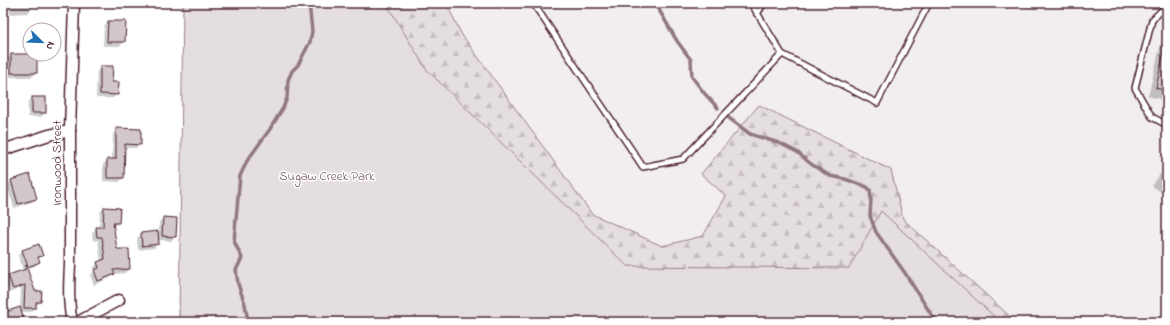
<svg xmlns="http://www.w3.org/2000/svg" width="1170" height="325" viewBox="0 0 1170 325" font-family="'Indie Flower',sans-serif">
<defs>
<pattern id="forest-firs" width="22" height="20" patternUnits="userSpaceOnUse"><rect width="22" height="20" fill="#e5dee0"/><path d="M5 1l3.5 6h-7zM16 11l3.5 6h-7z" fill="#c6bec0"/></pattern>
</defs>
<rect width="100%" height="100%" fill="#fff"/>
<filter id="ink" filterUnits="userSpaceOnUse"><feTurbulence type="fractalNoise" baseFrequency=".025" numOctaves="2"/><feDisplacementMap in="SourceGraphic" scale="8" xChannelSelector="R" yChannelSelector="G"/><feConvolveMatrix kernelMatrix="1 2 1 2 8 2 1 2 1" color-interpolation-filters="sRGB"/></filter>
<g filter="url(#ink)">
<polygon fill="#f2eeef" points="386,3 1167,3 1167,322 1000,322 627,266"/>
<polygon fill="url(#forest-firs)" stroke="#987e86" points="188,3 446,3 462,35 592,214 662,246 703,236 726,196 701,174 759,105 891,170 903,219 1016,322 179,322"/>
<polygon fill="#e5dee0" stroke="#987e86" points="183,3 386,3 426,69 627,266 849,268 881,211 1000,322 179,322"/>
<g fill="#0003">
<polygon points="9,3 32,3 32,8 28,13 10,14"/>
<polygon points="108,22 125,22 124,42 120,46 103,46 104,26"/>
<polygon points="1167,37 1167,101 1148,96 1161,43"/>
<polygon points="11,55 36,73 32,77 7,77 7,60"/>
<polygon points="101,67 117,94 113,98 96,98 97,71"/>
<polygon points="33,98 45,98 45,113 41,117 28,117 28,102"/>
<polygon points="117,129 140,144 136,148 124,148 123,178 119,182 103,181 103,164 108,160 112,160 113,134"/>
<polygon points="1167,164 1167,196 1152,186"/>
<polygon points="29,175 36,198 32,202 14,208 7,185 11,181"/>
<polygon points="104,208 118,222 113,227 116,250 129,269 125,273 115,274 110,278 94,285 90,275 95,271 93,268 98,263 101,262 98,240 93,241 92,233 96,228 99,228 100,212"/>
<polygon points="163,218 175,236 171,241 158,240 158,244 154,248 138,250 137,238 142,234 159,232 159,222"/>
<polygon points="38,245 42,255 38,259 39,262 35,266 26,269 34,292 40,302 31,312 20,312 24,322 3,322 3,314 20,308 21,288 9,293 5,280 9,276 23,270 18,255 22,251"/>
</g>
<g fill="none" stroke-linecap="round" stroke-linejoin="round">
<g stroke="#91787e" stroke-width="3.5">
<polyline points="655,3 677,41 691,60 692,77 705,94 718,108"/>
<polyline points="729,118 750,134 779,143 797,152 811,164 830,176 845,179 867,187 870,190 871,199 870,216 876,232 905,273 936,322"/>
<polyline points="248,322 245,304 238,284 236,270 242,258 234,241 240,176 247,161 270,129 283,108 287,98 288,80 292,71 298,65 310,42 312,31 309,3"/>
</g>
</g>
<g fill="#d2c7cb" stroke="#4a1f2b">
<polygon points="108,21 126,21 125,42 107,42"/>
<rect x="11" y="54" width="26" height="19"/>
<polygon points="1163,56 1167,56 1167,91 1156,88"/>
<polygon points="100,66 113,66 112,82 119,82 118,95 100,94"/>
<rect x="32" y="97" width="14" height="16"/>
<polygon points="116,128 141,129 141,145 125,144 124,178 107,178 107,159 116,159"/>
<polygon points="30,174 37,199 18,204 11,180"/>
<polygon points="104,207 120,208 119,223 113,223 117,249 129,249 130,269 113,270 115,274 98,281 94,270 99,268 97,262 105,259 102,237 97,237 96,227 103,227"/>
<polygon points="163,217 177,218 176,237 162,236"/>
<polygon points="158,231 159,244 142,246 141,233"/>
<polygon points="39,244 43,256 38,257 40,262 28,267 22,250"/>
<polygon points="26,265 35,291 42,291 41,302 36,302 36,308 24,308 25,285 13,289 8,275 26,269"/>
<polygon points="20,307 25,322 9,322 5,312"/>
</g>
<g fill="none" stroke-linecap="round" stroke-linejoin="round">
<defs>
<g id="lane">
<polyline points="533,3 643,167 683,159 782,54 751,3"/>
<polyline points="1167,5 1152,20 1135,88 1152,117 1167,125"/>
<polyline points="757,14 764,3"/>
<polyline points="782,54 877,103 929,3"/>
</g>
<g id="street">
<polyline points="3,150 49,135 70,131"/>
<path d="M72,322C68,303 69,284 70,265V131L74,3"/>
<polyline points="78,322 119,300"/>
</g>
</defs>
<use href="#lane" stroke="#4a1f2b" stroke-width="8"/>
<use href="#street" stroke="#4a1f2b" stroke-width="13"/>
<use href="#lane" stroke="#fff" stroke-width="5"/>
<use href="#street" stroke="#fff" stroke-width="10"/>
</g>
</g>
<g text-anchor="middle" dominant-baseline="central" stroke-width="3" stroke-linejoin="round" paint-order="stroke">
<g font-size="13" fill="#4a1f2b" stroke="#fff">
<text transform="translate(57 163) rotate(-90)">Ironwood Street</text>
</g>
<g font-size="13" fill="#714f58" stroke="#fff">
<text x="327" y="176">Sugaw Creek Park</text>
</g>
</g>
<rect width="1170" height="325" fill="none" stroke="#fff" stroke-width="16"/>
<rect x="8" y="8" width="1154" height="309" fill="none" stroke="#4a1f2b" stroke-width="1.5" filter="url(#ink)"/>
<g transform="translate(42 42) rotate(113)"><circle r="19" fill="#ffffff" stroke="#b7a5aa"/>
<path d="M0-3L7 15L0 10L-7 15Z" fill="#1f6fb2"/>
<text y="-6" font-size="11" font-weight="bold" text-anchor="middle" fill="#4a1f2b">N</text>
</g>
</svg>
